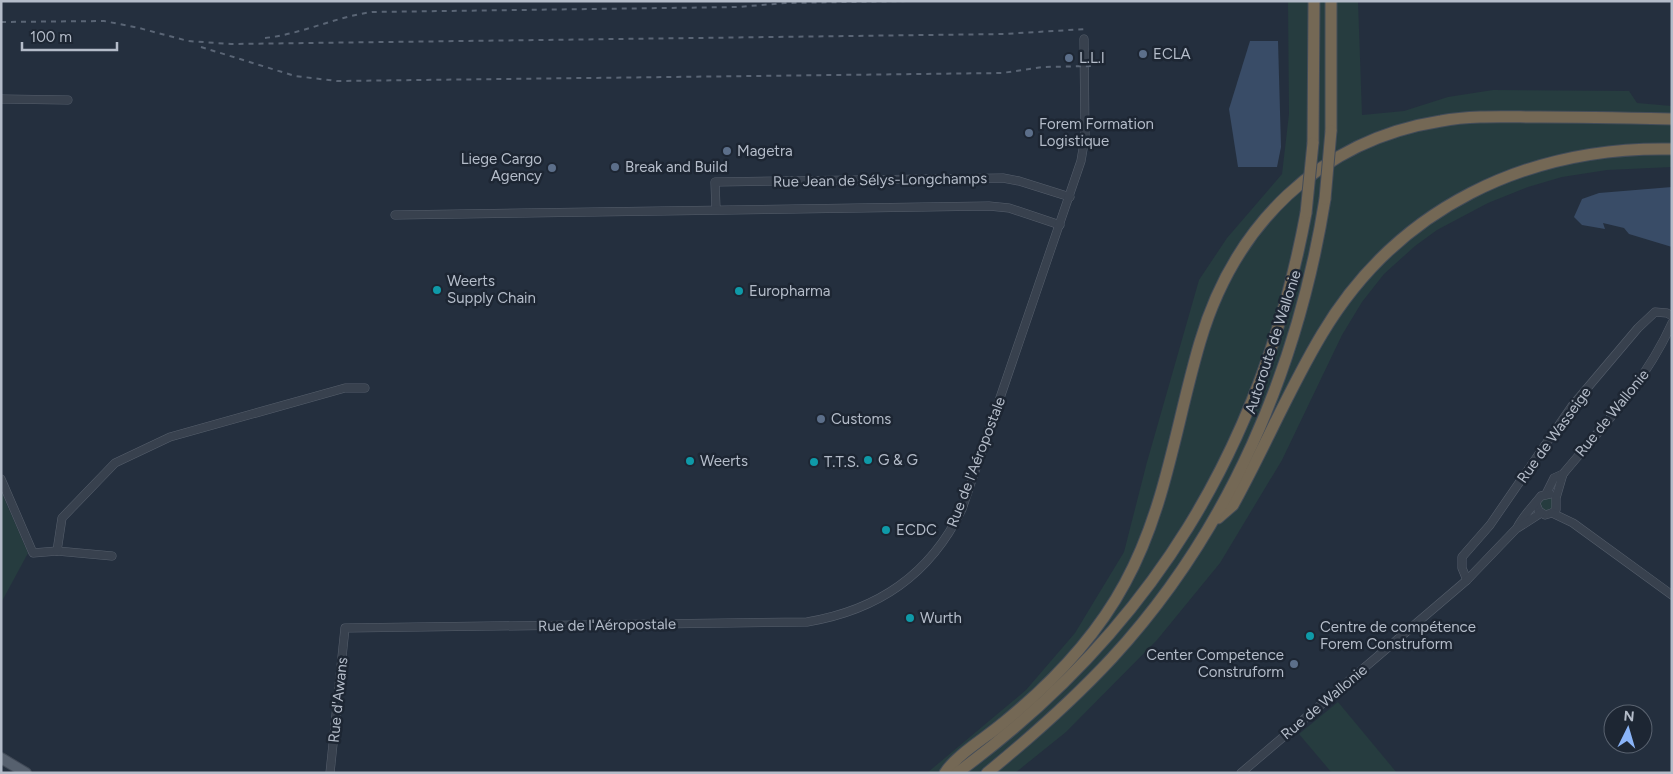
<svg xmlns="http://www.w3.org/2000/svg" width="1673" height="774" viewBox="0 0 1673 774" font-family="Figtree,sans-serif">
<rect width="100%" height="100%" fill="#242f3e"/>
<g fill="#263c3f">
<polygon points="1288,1 1358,1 1362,115 1404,111 1448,97 1493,90 1629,91 1637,103 1672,106 1672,167 1607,170 1562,177 1528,187 1488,203 1437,230 1415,246 1384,274 1362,302 1342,335 1282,460 1220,563 1157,640 1066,732 1015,773 927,773 1026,690 1075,633 1124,552 1147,462 1199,280 1227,238 1282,174 1289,114"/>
<polygon points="1,491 28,553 1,603"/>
<circle cx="1547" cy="504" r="7"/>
<polygon points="1338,702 1397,773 1332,773 1299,734"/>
</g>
<g fill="#394c67">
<polygon points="1250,41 1278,41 1281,147 1277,167 1238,167 1229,109"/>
<polygon points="1672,187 1672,247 1629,234 1624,228 1603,223 1605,229 1582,225 1574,217 1582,199 1599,193"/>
</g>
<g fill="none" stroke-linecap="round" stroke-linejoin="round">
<defs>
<g id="minor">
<polyline points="1,99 68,100"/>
<polyline points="716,209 715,182 1003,178 1019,181 1070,197"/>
<polyline points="395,215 989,206 1009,208 1060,225"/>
<polyline points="1,479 33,553 57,551 112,556"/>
<path d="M1546,494L1554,478L1563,474C1603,426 1646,381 1672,323"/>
<polyline points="1536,504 1539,511 1545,515 1552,513 1556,510 1556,498 1563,474"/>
<polyline points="1552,513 1573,523 1672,595"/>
<path d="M1518,526C1524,515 1533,506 1541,496L1550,494"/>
<polyline points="57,551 62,518 115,463 170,437 345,388 365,388"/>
<polyline points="1467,580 1462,568 1462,557 1490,525 1572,406 1638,328 1655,312 1667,313 1672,316"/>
<path d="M330,773L345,628L807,622C878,610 930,575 962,509L1081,161L1085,137L1084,39"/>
<polyline points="1241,773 1467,580 1516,529 1541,513"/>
</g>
<polyline id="major" points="1,758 26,773"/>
<g id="highway">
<polyline points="1331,131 1331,1"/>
<polyline points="1313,143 1314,1"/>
<path d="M1218,518L1233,505C1264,449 1289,389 1322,334C1397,208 1527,146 1672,149"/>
<path d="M945,773C956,755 987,737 1003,723C1051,684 1096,637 1125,583C1166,508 1176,423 1200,342C1234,226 1319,140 1441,121C1473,115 1507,117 1540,117C1584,117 1628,118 1672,119"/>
<path d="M957,773C1151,631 1262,448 1306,213"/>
<path d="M987,773C1031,737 1073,700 1112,658C1229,531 1298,368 1325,199"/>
</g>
</defs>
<use href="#minor" stroke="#565f6c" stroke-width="9"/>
<use href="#major" stroke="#414a57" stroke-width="12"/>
<use href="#highway" stroke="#434c59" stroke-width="13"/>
<use href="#minor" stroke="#38414e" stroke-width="8"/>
<use href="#major" stroke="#56606e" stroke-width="10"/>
<use href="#highway" stroke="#746855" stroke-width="11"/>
<g stroke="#5a6575" stroke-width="2" stroke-dasharray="5 5" stroke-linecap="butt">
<polyline points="1,22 104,21 139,28 188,41 231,44 1004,34 1086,29"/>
<path d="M265,38C302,34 335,17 372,12L738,7L785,3L913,1"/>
<polyline points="201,47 295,76 337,81 1002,73 1043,67 1093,66"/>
</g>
<defs>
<g id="highway-bridge">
<polyline points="1325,199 1331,131"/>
<polyline points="1306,213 1313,143"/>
</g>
</defs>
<use href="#highway-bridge" stroke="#434c59" stroke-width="13" stroke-linecap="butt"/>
<use href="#highway-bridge" stroke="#746855" stroke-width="11"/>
</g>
<g fill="#5c6f8a" stroke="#1d2633" stroke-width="2">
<circle cx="1143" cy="54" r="5"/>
<circle cx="1069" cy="58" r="5"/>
<circle cx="1029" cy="133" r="5"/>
<circle cx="727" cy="151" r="5"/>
<circle cx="615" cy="167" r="5"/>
<circle cx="552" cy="168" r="5"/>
<circle cx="821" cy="419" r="5"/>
<circle cx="1294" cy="664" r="5"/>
</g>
<g fill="#0f9aa8" stroke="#1d2633" stroke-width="2">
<circle cx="437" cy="290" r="5"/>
<circle cx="739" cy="291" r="5"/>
<circle cx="868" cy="460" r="5"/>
<circle cx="690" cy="461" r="5"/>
<circle cx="814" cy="462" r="5"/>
<circle cx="886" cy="530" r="5"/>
<circle cx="910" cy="618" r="5"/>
<circle cx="1310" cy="636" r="5"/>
</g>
<g text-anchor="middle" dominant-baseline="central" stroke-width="5" stroke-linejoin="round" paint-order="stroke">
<g font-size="15" fill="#b4bcc9" stroke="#1d2633" text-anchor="start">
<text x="1153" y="54">ECLA</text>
<text x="1079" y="58">L.L.I</text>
<text x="1039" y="124">Forem Formation<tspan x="1039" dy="17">Logistique</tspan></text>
<text x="737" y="151">Magetra</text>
<text x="542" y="159" text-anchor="end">Liege Cargo<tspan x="542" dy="17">Agency</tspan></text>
<text x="625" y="167">Break and Build</text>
<text x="447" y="281">Weerts<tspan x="447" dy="17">Supply Chain</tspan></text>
<text x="749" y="291">Europharma</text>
<text x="831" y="419">Customs</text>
<text x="878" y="460">G &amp; G</text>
<text x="700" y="461">Weerts</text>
<text x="824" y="462">T.T.S.</text>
<text x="896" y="530">ECDC</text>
<text x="920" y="618">Wurth</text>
<text x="1320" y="627">Centre de compétence<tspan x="1320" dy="17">Forem Construform</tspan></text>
<text x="1284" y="655" text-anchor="end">Center Competence<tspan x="1284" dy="17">Construform</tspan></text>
</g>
<g font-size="15" fill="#b4bcc9" stroke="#1d2633">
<text transform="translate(880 180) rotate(-1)">Rue Jean de Sélys-Longchamps</text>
<text transform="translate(1273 342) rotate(-72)">Autoroute de Wallonie</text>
<text transform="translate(1612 413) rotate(-51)">Rue de Wallonie</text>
<text transform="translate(1554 435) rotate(-54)">Rue de Wasseige</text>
<text transform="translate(976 462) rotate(-69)">Rue de l'Aéropostale</text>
<text transform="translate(607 625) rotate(-1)">Rue de l'Aéropostale</text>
<text transform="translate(338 700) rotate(-84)">Rue d'Awans</text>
<text transform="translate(1324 702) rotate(-40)">Rue de Wallonie</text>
</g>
</g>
<rect width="1673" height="774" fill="none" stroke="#b4bcc9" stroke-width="5"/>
<g transform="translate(1628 729) rotate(5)"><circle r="24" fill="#1d2633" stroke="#59626f"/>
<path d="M0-4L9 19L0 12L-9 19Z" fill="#8ab4f8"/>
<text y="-8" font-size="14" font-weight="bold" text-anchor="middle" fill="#b4bcc9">N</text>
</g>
<path d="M22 42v8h95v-8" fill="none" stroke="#b4bcc9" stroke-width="2.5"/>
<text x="30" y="42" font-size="15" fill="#b4bcc9" stroke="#1d2633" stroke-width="4" paint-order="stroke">100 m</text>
</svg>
